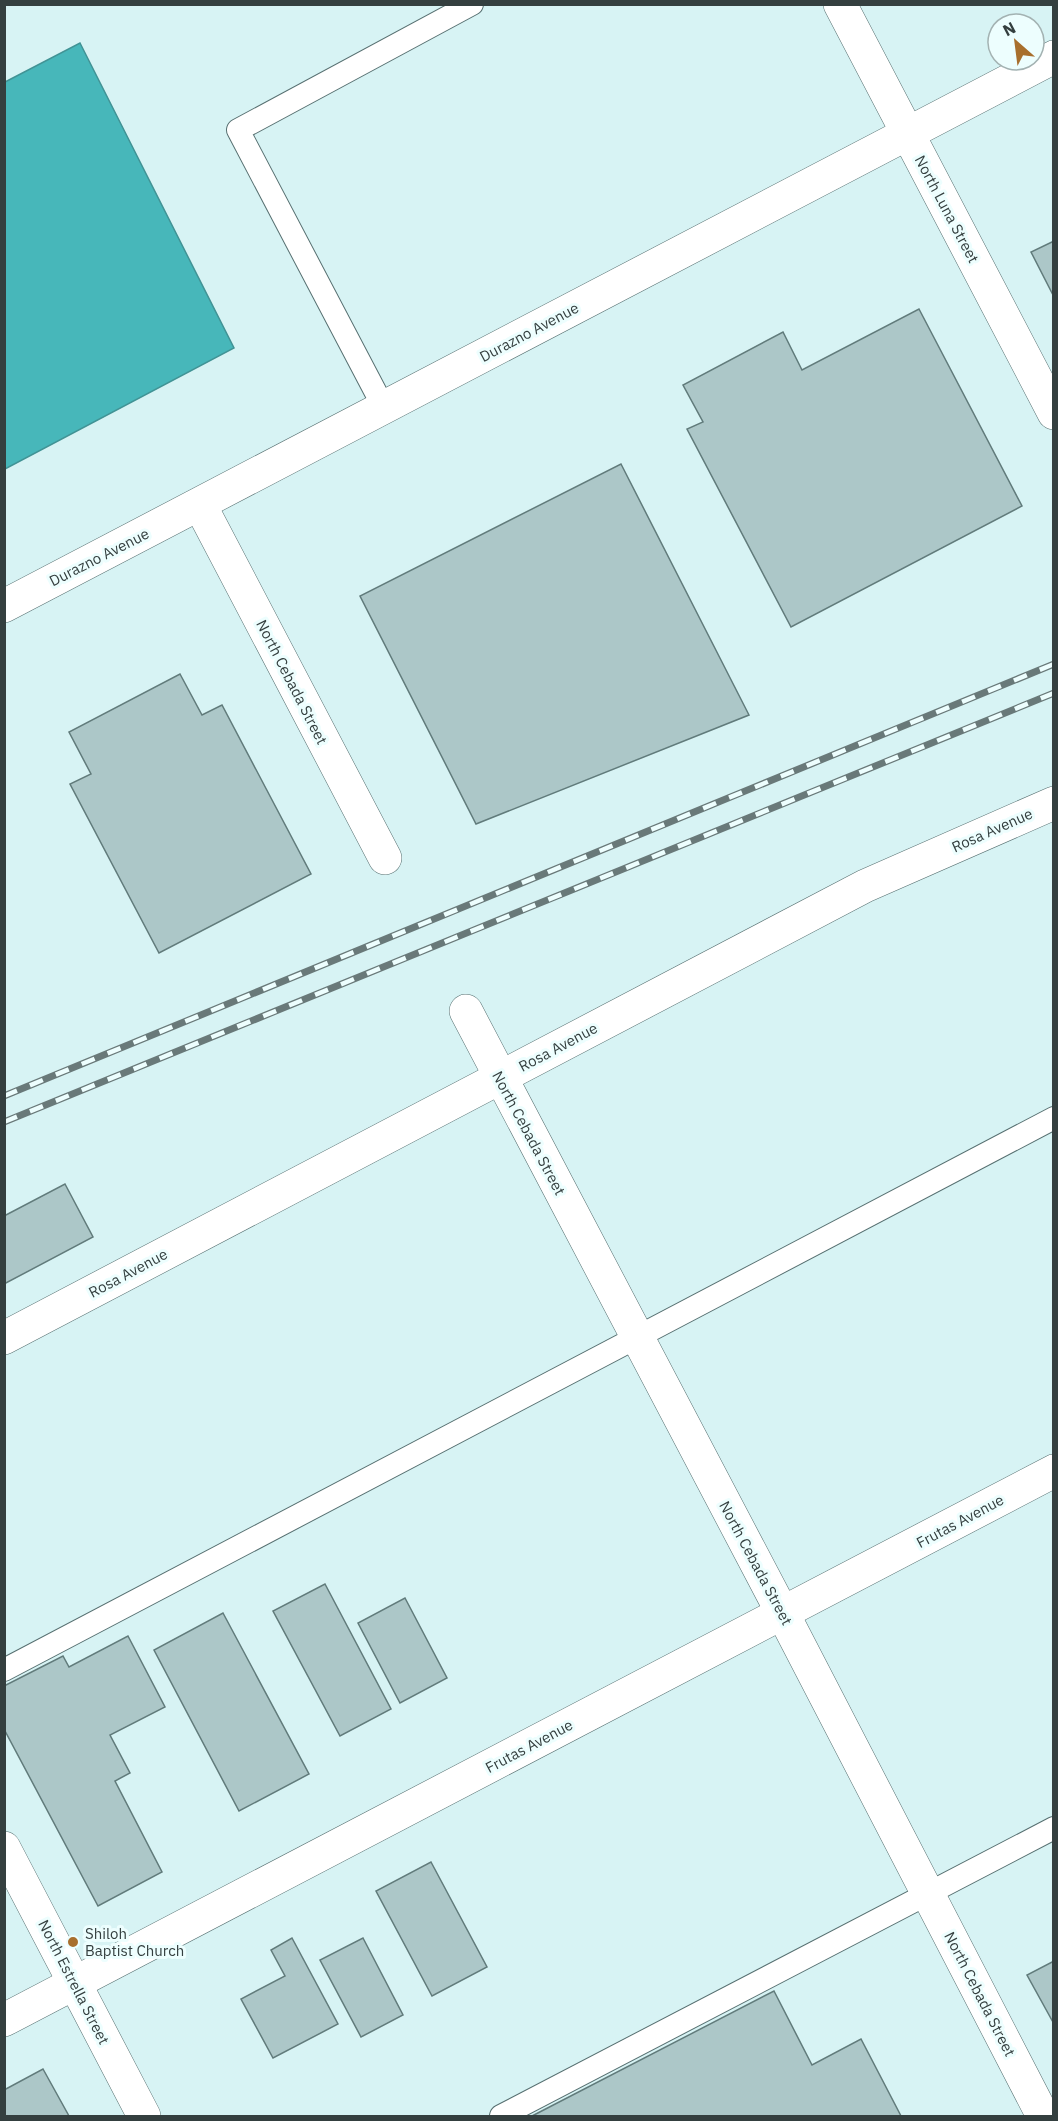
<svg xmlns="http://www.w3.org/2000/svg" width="1058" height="2121" viewBox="0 0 1058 2121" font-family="'IBM Plex Sans',sans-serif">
<rect width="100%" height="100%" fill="#d7f3f4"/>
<polygon fill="#47b7ba" stroke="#419395" stroke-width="1.5" points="80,43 234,348 5,469 5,82"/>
<g fill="#acc7c8" stroke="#617b7b" stroke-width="1.5">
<polygon points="1054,241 1054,297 1031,252"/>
<polygon points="919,309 1022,506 791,627 687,429 703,422 683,385 783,332 802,370"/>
<polygon points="621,464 749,715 476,824 360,596"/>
<polygon points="180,674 202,715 222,705 311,874 159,953 70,784 91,774 69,732"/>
<polygon points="65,1184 93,1237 4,1284 4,1216"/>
<polygon points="325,1584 391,1709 340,1736 273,1611"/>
<polygon points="405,1598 447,1678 400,1703 358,1623"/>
<polygon points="223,1613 309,1774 239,1811 154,1650"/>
<polygon points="128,1636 165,1707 110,1735 130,1773 115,1781 162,1872 98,1906 4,1729 4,1686 63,1656 69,1667"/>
<polygon points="431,1862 487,1967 432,1996 376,1891"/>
<polygon points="292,1938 338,2024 273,2058 241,1999 285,1976 271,1950"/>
<polygon points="363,1938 403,2015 361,2037 320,1960"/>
<polygon points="1054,1961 1054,2024 1027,1975"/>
<polygon points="774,1991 812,2065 861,2039 901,2116 532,2116"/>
<polygon points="43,2069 69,2116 4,2116 4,2090"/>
</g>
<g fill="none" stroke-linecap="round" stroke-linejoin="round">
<defs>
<g id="lane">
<polyline points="384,408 238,130 472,4"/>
<polyline points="4,1670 1054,1118"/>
<polyline points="501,2116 1054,1828"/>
</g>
<g id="street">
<polyline points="840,4 1054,413"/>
<polyline points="200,505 385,858"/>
<polyline points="4,606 1054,57"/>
<polyline points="466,1011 783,1614 1043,2116"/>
<polyline points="4,1338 865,886 1054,803"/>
<polyline points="4,1848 144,2116"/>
<polyline points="4,2020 1054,1471"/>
</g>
</defs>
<use href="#lane" stroke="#577071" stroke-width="24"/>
<use href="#street" stroke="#577071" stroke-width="34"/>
<use href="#lane" stroke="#fff" stroke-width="22"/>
<use href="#street" stroke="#fff" stroke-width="33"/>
<defs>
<g id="rail">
<polyline points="4,1096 1054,664"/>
<polyline points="4,1122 1054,693"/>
</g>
</defs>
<use href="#rail" stroke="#697979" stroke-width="7"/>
<use href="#rail" stroke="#edfefe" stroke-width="4.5" stroke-dasharray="14" stroke-linecap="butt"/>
</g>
<circle fill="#a86f2d" stroke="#edfefe" stroke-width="2" cx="73" cy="1942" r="6"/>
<g text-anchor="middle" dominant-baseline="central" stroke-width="6" stroke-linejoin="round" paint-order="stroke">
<g font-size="15" fill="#343f3f" stroke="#edfefe">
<text transform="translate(947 209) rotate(62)">North Luna Street</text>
<text transform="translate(529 332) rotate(-28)">Durazno Avenue</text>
<text transform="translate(99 557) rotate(-27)">Durazno Avenue</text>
<text transform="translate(292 682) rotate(63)">North Cebada Street</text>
<text transform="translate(992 830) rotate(-24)">Rosa Avenue</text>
<text transform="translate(558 1047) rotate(-28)">Rosa Avenue</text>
<text transform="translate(529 1133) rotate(62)">North Cebada Street</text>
<text transform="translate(128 1273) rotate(-28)">Rosa Avenue</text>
<text transform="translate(960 1521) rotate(-28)">Frutas Avenue</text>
<text transform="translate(756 1563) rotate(62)">North Cebada Street</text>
<text transform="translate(529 1746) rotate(-28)">Frutas Avenue</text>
<text transform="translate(74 1982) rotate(63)">North Estrella Street</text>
<text transform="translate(980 1994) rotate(63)">North Cebada Street</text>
</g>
<g font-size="15" fill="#343f3f" stroke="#edfefe" text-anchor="start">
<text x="85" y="1933">Shiloh<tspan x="85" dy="17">Baptist Church</tspan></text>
</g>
</g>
<rect width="1058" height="2121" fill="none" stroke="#343f3f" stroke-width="12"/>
<g transform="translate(1016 42) rotate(332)"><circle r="28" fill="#edfefe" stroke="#a3b2b2" stroke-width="1.5"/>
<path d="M0-4.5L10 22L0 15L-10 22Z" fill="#a86f2d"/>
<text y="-9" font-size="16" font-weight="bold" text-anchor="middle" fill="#343f3f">N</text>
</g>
</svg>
